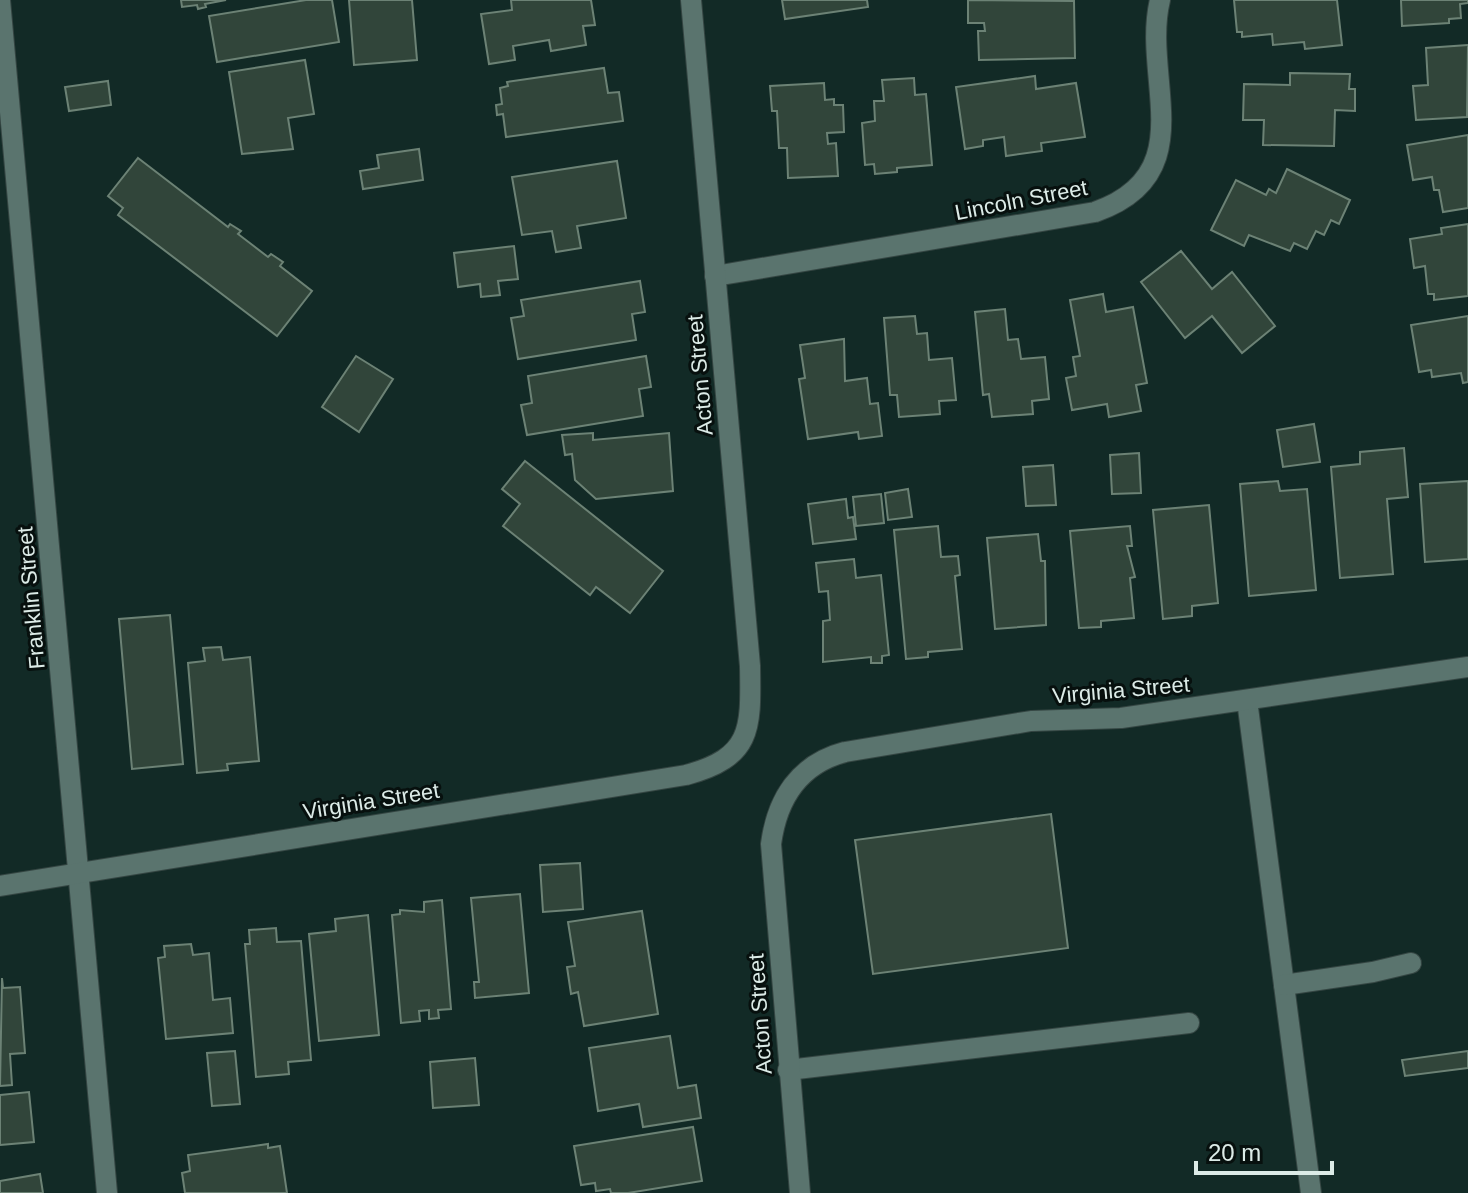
<svg xmlns="http://www.w3.org/2000/svg" width="1468" height="1193" viewBox="0 0 1468 1193" font-family="Arial,sans-serif">
<rect width="100%" height="100%" fill="#122a26"/>
<g fill="#31453a" stroke="#6c8275" stroke-width="2">
<polygon points="181,0 226,0 205,4 206,7 198,9 197,5 182,7"/>
<polygon points="306,0 332,0 339,42 217,62 209,16"/>
<polygon points="349,0 412,0 417,60 354,65"/>
<polygon points="511,0 591,0 595,25 583,26 586,45 551,51 549,40 513,46 515,60 489,64 481,14 512,10"/>
<polygon points="782,0 867,0 868,7 785,19"/>
<polygon points="968,0 1074,1 1075,58 979,60 978,31 985,31 984,23 968,23"/>
<polygon points="1234,0 1337,0 1342,45 1305,49 1304,42 1273,45 1272,34 1242,37 1242,32 1237,32"/>
<polygon points="1401,0 1468,0 1468,3 1460,4 1461,18 1449,19 1449,23 1402,26"/>
<polygon points="1468,45 1467,117 1416,120 1413,86 1428,85 1426,48"/>
<polygon points="305,60 314,114 288,118 293,149 242,154 229,72"/>
<polygon points="604,68 608,93 619,92 623,121 506,137 503,114 497,115 496,105 502,104 500,88 508,86 507,82"/>
<polygon points="1290,73 1350,74 1349,89 1355,89 1355,111 1335,110 1334,146 1263,145 1264,120 1243,120 1244,84 1290,85"/>
<polygon points="1035,76 1036,89 1076,83 1085,137 1041,143 1042,151 1006,156 1004,137 983,140 983,146 965,149 956,87"/>
<polygon points="914,78 915,95 926,94 932,165 897,168 897,172 875,174 874,164 865,165 862,123 875,121 874,101 884,101 882,80"/>
<polygon points="108,81 111,105 69,111 65,87"/>
<polygon points="824,83 825,100 834,99 834,105 843,105 844,132 827,133 828,144 836,143 838,176 788,178 787,148 779,148 777,111 772,111 770,86"/>
<polygon points="1468,135 1468,208 1443,212 1439,190 1434,190 1432,177 1413,180 1407,145"/>
<polygon points="419,149 423,180 363,189 360,171 379,168 377,155"/>
<polygon points="138,158 228,227 230,224 241,231 238,234 268,257 271,254 283,262 280,266 312,291 277,336 118,215 123,208 108,196"/>
<polygon points="617,161 626,218 577,226 581,248 556,252 552,231 522,235 512,177"/>
<polygon points="1287,169 1350,200 1339,224 1331,220 1324,235 1316,231 1307,249 1294,243 1290,251 1249,235 1244,246 1211,230 1236,180 1266,195 1269,189 1276,193"/>
<polygon points="1468,224 1468,296 1434,300 1434,294 1428,294 1425,266 1414,268 1410,239 1442,234 1441,228"/>
<polygon points="514,246 518,279 498,281 500,295 481,297 480,284 458,287 454,253"/>
<polygon points="1181,251 1212,289 1232,272 1275,326 1242,353 1212,316 1185,338 1141,282"/>
<polygon points="640,281 645,312 632,314 636,340 518,359 511,318 524,316 521,300"/>
<polygon points="1103,294 1106,312 1133,307 1147,383 1136,385 1141,411 1109,417 1107,404 1072,410 1066,378 1076,376 1073,357 1080,356 1070,300"/>
<polygon points="1005,309 1008,340 1018,339 1021,359 1045,357 1049,399 1032,401 1033,414 992,417 989,394 983,395 975,312"/>
<polygon points="915,316 917,334 927,333 929,360 952,358 956,400 939,401 940,414 899,417 897,395 890,395 884,318"/>
<polygon points="1468,316 1468,382 1463,383 1461,373 1432,377 1431,370 1419,372 1411,325"/>
<polygon points="844,339 845,381 867,378 870,404 878,403 882,436 859,439 858,432 808,439 799,379 805,378 800,345"/>
<polygon points="356,356 393,379 359,432 322,407"/>
<polygon points="646,356 651,387 639,389 643,416 527,435 521,405 532,403 528,376"/>
<polygon points="1314,424 1320,462 1283,467 1277,430"/>
<polygon points="593,433 593,440 669,433 673,491 596,499 575,480 572,454 565,455 562,435"/>
<polygon points="1404,448 1408,497 1387,499 1393,574 1340,578 1331,467 1360,464 1360,452"/>
<polygon points="1139,453 1141,493 1112,494 1110,455"/>
<polygon points="525,461 663,571 630,613 596,587 590,595 503,526 520,504 502,489"/>
<polygon points="1053,465 1056,505 1026,506 1023,467"/>
<polygon points="1278,481 1280,491 1307,489 1316,590 1249,596 1240,484"/>
<polygon points="1468,481 1468,559 1425,562 1420,484"/>
<polygon points="908,489 912,517 888,520 885,493"/>
<polygon points="881,494 884,523 856,526 853,497"/>
<polygon points="846,499 848,518 853,517 856,539 813,544 808,504"/>
<polygon points="1209,505 1218,603 1192,606 1192,616 1163,619 1153,510"/>
<polygon points="938,526 941,557 958,556 960,575 955,576 962,649 928,652 928,657 906,659 894,530"/>
<polygon points="1130,526 1132,546 1127,546 1135,577 1130,578 1134,618 1101,621 1101,627 1079,628 1070,531"/>
<polygon points="1038,534 1041,561 1045,561 1046,625 995,629 987,538"/>
<polygon points="854,559 856,578 881,575 889,655 882,656 882,663 871,663 871,657 823,662 823,621 830,620 828,591 819,592 816,563"/>
<polygon points="170,615 183,764 132,769 119,619"/>
<polygon points="221,647 223,660 250,657 259,761 227,764 228,770 197,773 188,663 205,661 203,648"/>
<polygon points="1051,814 1068,948 873,974 855,840"/>
<polygon points="580,863 583,909 543,912 540,865"/>
<polygon points="520,894 529,993 475,998 474,982 479,982 471,898"/>
<polygon points="442,900 451,1009 438,1010 439,1018 429,1019 429,1010 419,1011 420,1021 401,1023 392,915 400,914 400,910 424,912 424,902"/>
<polygon points="642,911 658,1014 584,1026 578,992 571,994 567,967 575,966 568,922"/>
<polygon points="368,915 379,1035 319,1041 309,934 336,931 335,919"/>
<polygon points="276,928 277,942 301,941 311,1060 288,1062 289,1074 256,1077 245,944 250,944 249,930"/>
<polygon points="191,944 193,955 209,953 213,1000 230,998 233,1033 166,1039 158,958 165,957 164,946"/>
<polygon points="2,978 3,988 20,987 25,1053 10,1054 12,1085 0,1086"/>
<polygon points="670,1036 678,1088 696,1085 701,1118 643,1127 639,1104 598,1111 589,1048"/>
<polygon points="235,1051 240,1104 212,1106 207,1053"/>
<polygon points="1468,1051 1468,1068 1405,1076 1402,1060"/>
<polygon points="475,1058 479,1105 433,1108 430,1062"/>
<polygon points="29,1092 34,1142 0,1145 0,1095"/>
<polygon points="693,1127 702,1181 628,1193 611,1193 610,1189 596,1191 595,1183 581,1185 574,1146"/>
<polygon points="268,1144 268,1148 280,1146 287,1193 185,1193 182,1173 190,1171 188,1155"/>
<polygon points="40,1174 43,1193 0,1193 0,1181"/>
</g>
<g fill="none" stroke-linecap="round" stroke-linejoin="round">
<defs>
<g id="lane">
<polyline points="1247,700 1311,1193"/>
<polyline points="1284,985 1373,972 1411,963"/>
<polyline points="788,1070 1189,1023"/>
</g>
<g id="street">
<polyline points="0,0 107,1193"/>
<path d="M715,276L1095,212C1204,174 1141,78 1160,0"/>
<path d="M0,886L686,775C753,757 751,728 750,666L691,0"/>
<path d="M800,1193L771,844C777,799 799,764 845,752L1031,721L1121,718L1468,667"/>
</g>
</defs>
<use href="#lane" stroke="#354643" stroke-width="22"/>
<use href="#street" stroke="#354643" stroke-width="22"/>
<use href="#lane" stroke="#5a746e" stroke-width="20"/>
<use href="#street" stroke="#5a746e" stroke-width="20"/>
</g>
<g text-anchor="middle" dominant-baseline="central" stroke-width="6" stroke-linejoin="round" paint-order="stroke">
<g font-size="22" fill="#dcebe7" stroke="#07100e">
<text transform="translate(1021 200) rotate(-11)">Lincoln Street</text>
<text transform="translate(700 375) rotate(-95)">Acton Street</text>
<text transform="translate(31 598) rotate(-95)">Franklin Street</text>
<text transform="translate(1121 690) rotate(-5)">Virginia Street</text>
<text transform="translate(371 801) rotate(-9)">Virginia Street</text>
<text transform="translate(760 1014) rotate(-94)">Acton Street</text>
</g>
</g>
<path d="M1196 1161v12h136v-12" fill="none" stroke="#dcebe7" stroke-width="4"/>
<text x="1208" y="1161" font-size="24" fill="#dcebe7" stroke="#07100e" stroke-width="6" paint-order="stroke">20 m</text>
</svg>
